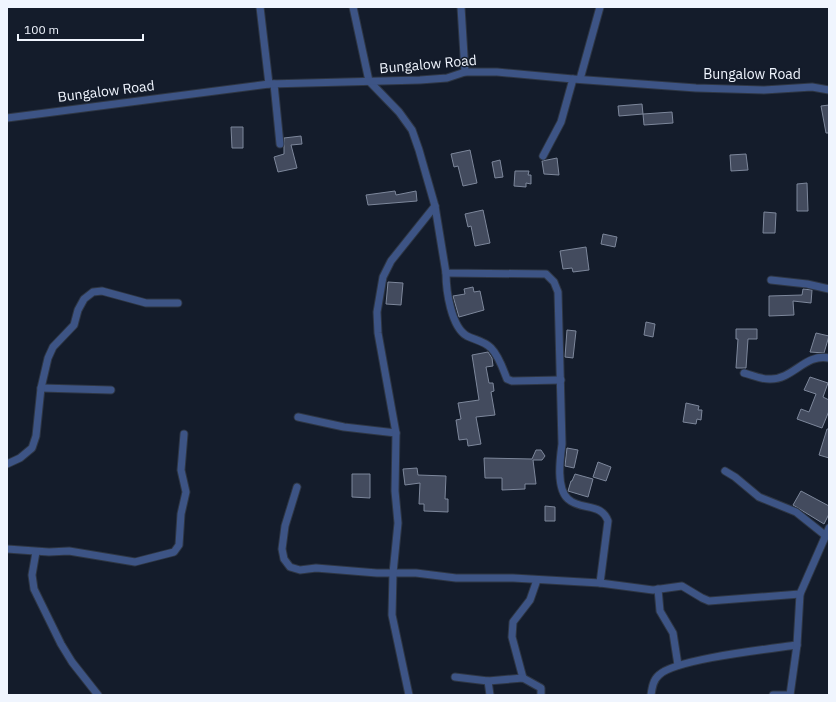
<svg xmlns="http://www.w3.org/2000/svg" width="836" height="702" viewBox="0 0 836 702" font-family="'IBM Plex Sans',sans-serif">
<rect width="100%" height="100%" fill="#141c2b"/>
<g fill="#434b5e" stroke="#7d879b">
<polygon points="642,104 643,114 619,116 618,106"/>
<polygon points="829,105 829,133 826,133 821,106"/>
<polygon points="672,112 673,123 644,125 643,114"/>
<polygon points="231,127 243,127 243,148 232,148"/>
<polygon points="301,136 302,144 291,145 297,168 278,172 274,157 284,154 284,138"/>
<polygon points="470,150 477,183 463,186 458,166 454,167 451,154"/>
<polygon points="746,154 748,170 731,171 730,155"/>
<polygon points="557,158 559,175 544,174 542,161"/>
<polygon points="500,160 503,177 495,178 492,162"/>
<polygon points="515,171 529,171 528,175 531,175 531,184 526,183 526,187 514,186"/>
<polygon points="807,183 808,211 797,211 797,184"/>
<polygon points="395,191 396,195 416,191 417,201 368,205 366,195"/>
<polygon points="483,210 490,243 475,246 471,226 468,227 465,214"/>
<polygon points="764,212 776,213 775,233 763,233"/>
<polygon points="603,234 617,237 615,247 601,244"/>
<polygon points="586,247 589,270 573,272 572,268 563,269 560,251"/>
<polygon points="388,282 403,283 401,305 386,304"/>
<polygon points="473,287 474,292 480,291 484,310 459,317 453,296 465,294 464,289"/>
<polygon points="803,289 812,290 811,303 793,301 794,315 769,316 769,296 802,295"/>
<polygon points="646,322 655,324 653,337 644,335"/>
<polygon points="736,329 757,329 757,339 748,339 746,368 736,368 738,339 736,339"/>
<polygon points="567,330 576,331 573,358 565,357"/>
<polygon points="816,333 829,336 824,353 810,352"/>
<polygon points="488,352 492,358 493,366 486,367 489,383 493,383 494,391 491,392 495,415 476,417 481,444 468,446 467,439 459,440 456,420 461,419 458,403 479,400 472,355"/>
<polygon points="810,377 828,383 823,397 829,400 829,411 822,428 797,419 801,409 809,412 816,394 804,390"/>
<polygon points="686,403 699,406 698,410 702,410 701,420 697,419 696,424 683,422"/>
<polygon points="827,429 829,429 829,458 819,455"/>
<polygon points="567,448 578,450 574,468 565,466"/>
<polygon points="536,450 541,450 545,456 542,460 533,460 536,484 525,484 525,489 502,490 502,478 485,478 484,458 532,459"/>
<polygon points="598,462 611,467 606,481 593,477"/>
<polygon points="417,468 418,475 446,476 445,499 448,499 448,512 424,511 424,504 419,504 420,483 405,485 403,469"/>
<polygon points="352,474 370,474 370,498 352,497"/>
<polygon points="575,474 593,479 588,497 568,491 571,481 572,481"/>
<polygon points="801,491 829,506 829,514 824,524 793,505"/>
<polygon points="545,506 555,507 555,521 545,521"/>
</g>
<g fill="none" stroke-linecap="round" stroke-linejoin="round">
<defs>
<g id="street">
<polyline points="260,7 269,84"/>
<path d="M353,7L369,81L399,112L412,130L419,150L435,206L446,273L546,274L554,282L558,292L562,444C560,459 556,488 568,499C581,511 601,502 608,521L600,583"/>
<polyline points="461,7 465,72"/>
<polyline points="580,79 600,7"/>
<polyline points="274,84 280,144"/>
<polyline points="7,118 269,84 420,80 447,78 465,72 497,72 573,79 696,88 764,90 812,87 829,90"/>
<polyline points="543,156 561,122 573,79"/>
<path d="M446,273C446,290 451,327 467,336C475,340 484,341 491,348C499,356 503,369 507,379L512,381L561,380"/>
<polyline points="771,280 807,284 829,289"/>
<path d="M744,373C752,375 762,380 771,379C793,379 806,353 829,358"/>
<polyline points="41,388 111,390"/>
<polyline points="298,417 344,427 396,433"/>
<polyline points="7,464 20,458 32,448 36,436 41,388 48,358 53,347 74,325 78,310 84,299 93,292 102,291 146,303 178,303"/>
<polyline points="725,471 735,477 759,497 796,512 826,536"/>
<polyline points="297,487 285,526 282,549 284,559 290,567 300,570 316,568 377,573 416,573 456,578 513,578 600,583 653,590 682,586 702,598 709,601 800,594"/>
<polyline points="7,549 49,552 69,551 135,562 174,552 179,545 181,514 186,492 181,470 184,434"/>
<polyline points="36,552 32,575 34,589 61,644 72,662 98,695"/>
<polyline points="658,589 660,611 673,633 678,665"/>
<polyline points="455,677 488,681"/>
<polyline points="523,678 512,637 513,622 530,600 537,580"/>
<polyline points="409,695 392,615 393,573 398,523 395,491 396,433 378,333 377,312 383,277 391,261 435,206"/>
<polyline points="490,695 488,681 523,678 541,688 541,695"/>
<path d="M651,695C652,688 653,680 659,675C675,659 769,649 797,645"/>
<polyline points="773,695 790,695"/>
<polyline points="790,695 797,645 800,594 829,528"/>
</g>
</defs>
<use href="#street" stroke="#2e3644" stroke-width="9"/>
<use href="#street" stroke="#3d5485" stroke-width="7"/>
</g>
<g text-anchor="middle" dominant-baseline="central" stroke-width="3" stroke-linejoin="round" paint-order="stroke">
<g font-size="14" fill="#f0f5fe" stroke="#141c2b">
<text transform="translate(428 64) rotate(-5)">Bungalow Road</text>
<text x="752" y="74">Bungalow Road</text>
<text transform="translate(106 91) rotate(-7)">Bungalow Road</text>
</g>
</g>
<rect width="836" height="702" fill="none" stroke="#f0f5fe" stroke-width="16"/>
<path d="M18 34v6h125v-6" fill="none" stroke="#f0f5fe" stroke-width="2"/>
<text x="24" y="34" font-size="12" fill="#f0f5fe" stroke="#141c2b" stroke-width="3" paint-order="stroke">100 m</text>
</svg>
